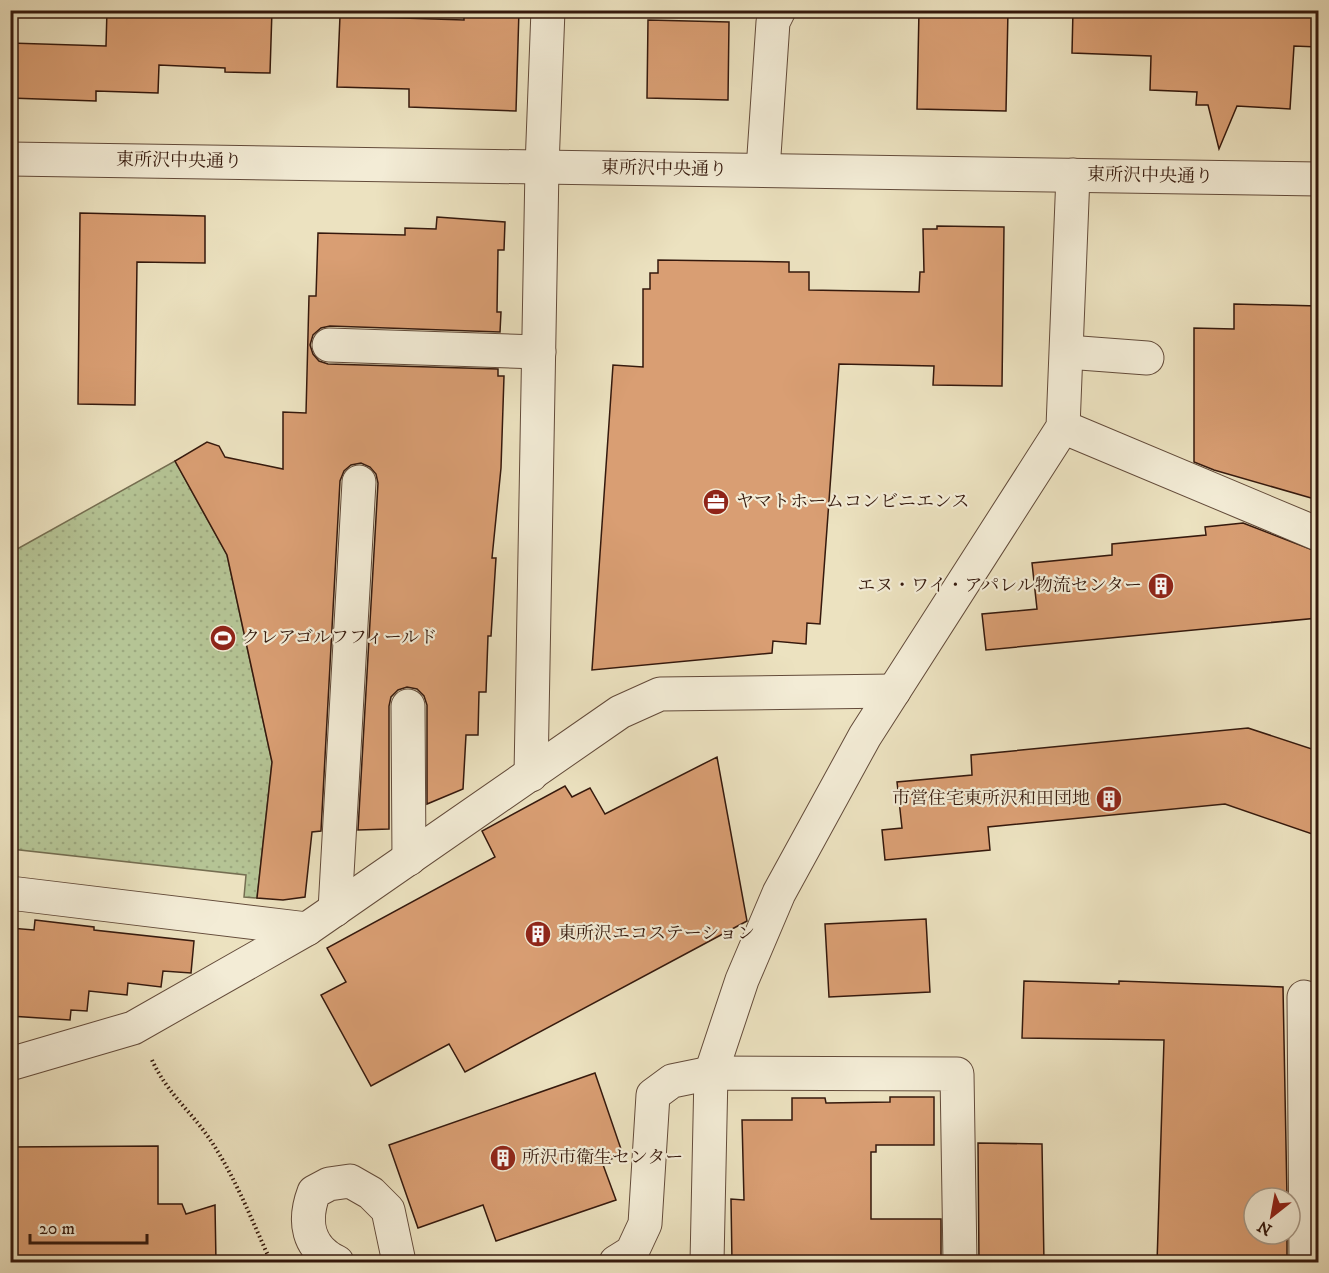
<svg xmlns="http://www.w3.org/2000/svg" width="1329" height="1273" viewBox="0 0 1329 1273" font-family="'IM FELL DW Pica','Noto Serif JP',serif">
<defs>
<pattern id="grass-dots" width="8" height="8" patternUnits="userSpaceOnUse" patternTransform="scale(1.5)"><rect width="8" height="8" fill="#b5c495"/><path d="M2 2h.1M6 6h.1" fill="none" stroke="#9ca87f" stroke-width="1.8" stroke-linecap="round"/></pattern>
</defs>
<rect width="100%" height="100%" fill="#ece2c0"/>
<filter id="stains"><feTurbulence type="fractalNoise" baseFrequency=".00333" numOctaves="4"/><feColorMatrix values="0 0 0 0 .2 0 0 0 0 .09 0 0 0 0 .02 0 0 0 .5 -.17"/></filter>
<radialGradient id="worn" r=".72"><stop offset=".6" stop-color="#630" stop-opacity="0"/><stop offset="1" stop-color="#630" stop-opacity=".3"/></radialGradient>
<polygon fill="url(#grass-dots)" stroke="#756e51" stroke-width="1.5" points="175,461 227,555 272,762 257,898 244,897 246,875 11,849 10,553"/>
<g fill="#d99e73" stroke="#35190d" stroke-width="1.5">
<polygon points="107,10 227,14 227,10 272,10 270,73 225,72 225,68 159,65 158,93 96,91 96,101 10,98 10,43 106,46"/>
<polygon points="464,10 519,10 516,111 409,107 409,89 337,87 340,16 464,20"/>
<polygon points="919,10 1008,10 1006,111 917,109"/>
<polygon points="1073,10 1318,10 1318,47 1294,46 1290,109 1237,106 1219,149 1208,105 1196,105 1197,92 1150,90 1151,56 1072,53"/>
<polygon points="648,20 729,22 728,100 647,98"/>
<polygon points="80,213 205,216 205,263 137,262 135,405 78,404"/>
<polygon points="437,217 505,222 504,250 498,250 497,312 501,312 500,332 330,326 321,328 313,335 310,345 313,354 319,361 328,364 498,369 498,376 504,376 501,468 492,558 496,558 491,636 488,636 486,692 479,692 478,735 466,735 463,789 427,804 427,705 424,696 417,689 407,687 398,690 391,697 389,706 389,829 358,830 378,483 376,474 370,467 361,463 351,465 344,471 340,481 321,831 312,832 305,897 283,900 257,898 272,762 227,555 175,461 207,442 219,446 225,457 283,469 283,412 306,413 309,296 316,296 318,233 405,235 405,228 436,229"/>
<polygon points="937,226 1004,227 1002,386 933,385 934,366 839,364 820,624 807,623 806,644 773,641 772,653 592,670 613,365 643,367 643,289 650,289 650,273 658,273 658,260 789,262 789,272 809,272 809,290 919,292 920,272 924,272 923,229 937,229"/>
<polygon points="1234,304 1318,306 1318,500 1214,470 1194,462 1194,328 1234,329"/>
<polygon points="1243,523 1318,552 1318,618 986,650 982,614 1037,609 1032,563 1112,555 1112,544 1206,535 1205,527"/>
<polygon points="1248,728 1318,751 1318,836 1225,804 988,827 990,850 885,860 882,830 902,828 897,782 972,775 971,755"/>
<polygon points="717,757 747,921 465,1072 449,1044 371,1086 321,995 346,982 327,948 495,857 482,831 565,786 572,797 590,788 605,814"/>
<polygon points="926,919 930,992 829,997 825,924"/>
<polygon points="35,920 94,927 94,930 194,941 191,973 163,971 161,987 128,983 127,995 89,991 87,1011 71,1010 70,1020 10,1016 10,928 34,930"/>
<polygon points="1024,981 1119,984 1119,981 1283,987 1287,1198 1254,1198 1254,1234 1287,1234 1287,1263 1157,1263 1164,1040 1022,1038"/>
<polygon points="595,1073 623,1155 602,1162 616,1200 496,1241 483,1205 418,1228 389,1145"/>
<polygon points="890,1097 934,1097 934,1145 876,1145 876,1152 871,1152 871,1219 941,1219 941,1263 732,1263 731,1199 744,1200 742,1120 792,1120 792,1098 825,1098 826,1103 890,1102"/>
<polygon points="978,1143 1042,1144 1044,1263 979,1263"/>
<polygon points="158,1146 158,1204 182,1204 186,1214 215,1205 216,1263 10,1263 10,1147"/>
</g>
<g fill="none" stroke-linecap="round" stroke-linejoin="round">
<defs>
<g id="minor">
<polyline points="10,159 1318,179"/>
<polyline points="763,170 773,22 779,10"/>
<polyline points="329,345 539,352"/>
<polyline points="1067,352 1147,358"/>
<polyline points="1063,427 1318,534"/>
<polyline points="408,706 409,859"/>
<polyline points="531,775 542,167 548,10"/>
<polyline points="10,893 307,929"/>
<polyline points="335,910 359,482"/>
<polyline points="10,1064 133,1028 307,929 620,712 660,694 894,691"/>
<path d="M337,1262C307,1248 303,1221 314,1192L329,1184L350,1181L371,1193L388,1210L399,1262"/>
<polyline points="616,1262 632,1252 645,1224 653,1095 672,1081 711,1073 957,1074 960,1262"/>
<polyline points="707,1262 711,1073 742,980 779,893 865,736 1063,427 1073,175"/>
<polyline points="1306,1262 1304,997 1318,1001"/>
</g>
</defs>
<use href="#minor" stroke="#634b3a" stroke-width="35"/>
<path stroke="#35190d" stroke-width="4" stroke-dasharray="1.5 3" stroke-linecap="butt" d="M152,1060C167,1093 189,1109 209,1138C235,1176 252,1221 271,1262"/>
<use href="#minor" stroke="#f3ecd6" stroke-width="33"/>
</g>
<defs>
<symbol id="office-disc" viewBox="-11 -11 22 22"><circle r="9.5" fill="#8f2418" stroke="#f3ecd6"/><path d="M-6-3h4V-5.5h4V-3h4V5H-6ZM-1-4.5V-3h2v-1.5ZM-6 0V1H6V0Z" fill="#fff"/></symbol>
<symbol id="building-disc" viewBox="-11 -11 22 22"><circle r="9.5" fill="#8f2418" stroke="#f3ecd6"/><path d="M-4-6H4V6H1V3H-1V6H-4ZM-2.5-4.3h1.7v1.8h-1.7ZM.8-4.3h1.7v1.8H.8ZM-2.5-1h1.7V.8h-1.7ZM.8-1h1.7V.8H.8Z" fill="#fff"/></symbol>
<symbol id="stadium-disc" viewBox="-11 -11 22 22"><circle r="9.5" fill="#8f2418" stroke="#f3ecd6"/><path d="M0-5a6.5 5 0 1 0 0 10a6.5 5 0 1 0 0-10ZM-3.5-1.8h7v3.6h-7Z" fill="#fff"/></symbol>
</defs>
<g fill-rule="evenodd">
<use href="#office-disc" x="701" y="487" width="30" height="30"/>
<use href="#building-disc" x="1146" y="571" width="30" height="30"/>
<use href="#stadium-disc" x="208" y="623" width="30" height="30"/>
<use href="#building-disc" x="1094" y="784" width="30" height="30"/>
<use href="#building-disc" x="523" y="919" width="30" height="30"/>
<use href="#building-disc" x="488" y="1143" width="30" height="30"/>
</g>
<g text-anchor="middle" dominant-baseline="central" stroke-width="4.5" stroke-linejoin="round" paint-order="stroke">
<g font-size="18" fill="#35190d" stroke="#f3ecd6">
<text transform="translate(179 161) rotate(1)">東所沢中央通り</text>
<text transform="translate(664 169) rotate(1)">東所沢中央通り</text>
<text transform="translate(1150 176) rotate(1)">東所沢中央通り</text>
</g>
<g font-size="18" fill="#35190d" stroke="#f3ecd6" text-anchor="start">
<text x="736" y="502">ヤマトホームコンビニエンス</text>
<text x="1142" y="586" text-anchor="end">エヌ・ワイ・アパレル物流センター</text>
<text x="242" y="638">クレアゴルフフィールド</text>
<text x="1090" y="799" text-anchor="end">市営住宅東所沢和田団地</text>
<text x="558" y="934">東所沢エコステーション</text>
<text x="522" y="1158">所沢市衛生センター</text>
</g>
</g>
<rect width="1329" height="1273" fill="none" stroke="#ece2c0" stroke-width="36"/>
<rect x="12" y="12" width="1305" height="1249" fill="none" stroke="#35190d" stroke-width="3"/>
<rect x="18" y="18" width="1293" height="1237" fill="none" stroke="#35190d" stroke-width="1.5"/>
<g transform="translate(1272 1216) rotate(211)"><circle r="28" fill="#f3ecd6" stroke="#a79886" stroke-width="1.5"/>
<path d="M0-4.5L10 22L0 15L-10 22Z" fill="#8f2418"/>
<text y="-9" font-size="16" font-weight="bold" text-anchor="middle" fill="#35190d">N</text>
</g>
<path d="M30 1234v9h117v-9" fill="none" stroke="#35190d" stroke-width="3"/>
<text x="39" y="1234" font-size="18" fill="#35190d" stroke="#f3ecd6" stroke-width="4.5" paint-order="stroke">20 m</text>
<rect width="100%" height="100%" filter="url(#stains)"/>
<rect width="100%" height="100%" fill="url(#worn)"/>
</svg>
